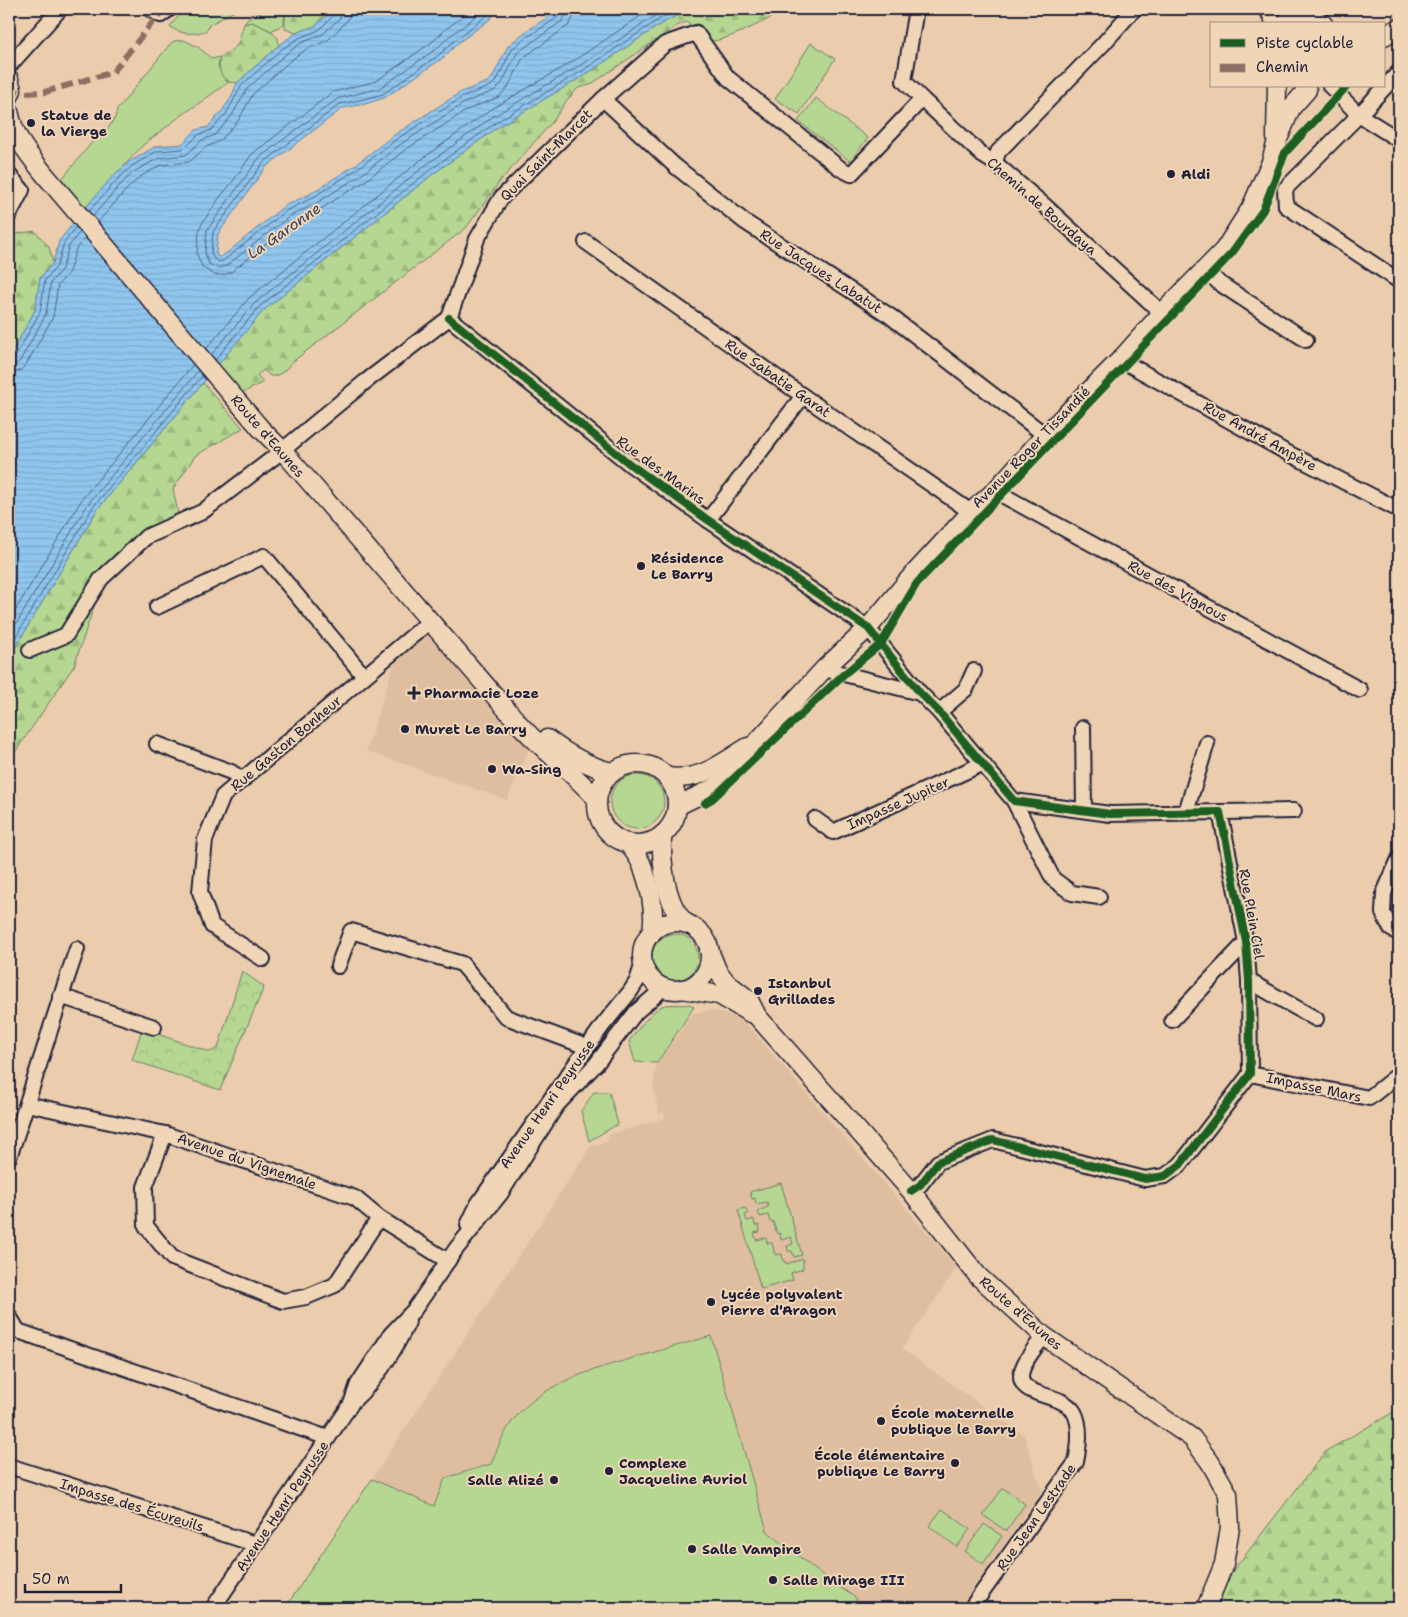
<svg xmlns="http://www.w3.org/2000/svg" width="1408" height="1617" viewBox="0 0 1408 1617" font-family="'Shantell Sans',sans-serif">
<defs>
<pattern id="forest-firs" width="22" height="20" patternUnits="userSpaceOnUse" patternTransform="scale(1.25)"><rect width="22" height="20" fill="#b5d791"/><path d="M5 1l3.5 6h-7zM16 11l3.5 6h-7z" fill="#9bb87e"/></pattern>
<pattern id="park-crowns" width="20" height="18" patternUnits="userSpaceOnUse" patternTransform="scale(1.25)"><rect width="20" height="18" fill="#b5d791"/><path d="M2 6a3 3 0 1 1 6 0M12 15a3 3 0 1 1 6 0" fill="none" stroke="#9bb87e"/></pattern>
<pattern id="water-rules" width="6" height="5" patternUnits="userSpaceOnUse" patternTransform="scale(1.25)"><rect width="6" height="5" fill="#90c6ee"/><path d="M0 2.5h6" fill="none" stroke="#7caacd"/></pattern>
</defs>
<rect width="100%" height="100%" fill="#ebcdad"/>
<filter id="ink" filterUnits="userSpaceOnUse"><feTurbulence type="fractalNoise" baseFrequency=".02" numOctaves="2"/><feDisplacementMap in="SourceGraphic" scale="10" xChannelSelector="R" yChannelSelector="G"/><feConvolveMatrix kernelMatrix="1 2 1 2 8 2 1 2 1" color-interpolation-filters="sRGB"/></filter>
<g filter="url(#ink)">
<g fill="#dfbe9f">
<polygon points="432,630 530,747 507,800 366,751 396,657"/>
<polygon points="711,1010 742,1019 957,1267 902,1349 1024,1435 1042,1491 960,1608 858,1608 853,1605 856,1598 817,1571 767,1531 710,1336 589,1371 559,1384 539,1396 524,1409 512,1422 502,1436 491,1464 445,1478 434,1506 372,1479 591,1146 608,1141 607,1135 665,1118 664,1113 659,1114 653,1088 656,1066 693,1013"/>
</g>
<g fill="#b5d791" stroke="#6c7c66">
<path d="M185,9H238L209,25L207,30C195,35 179,35 170,26Z"/>
<polygon points="267,9 285,9 284,24 271,31 252,22 244,24 248,19"/>
<polygon points="184,40 198,47 212,59 220,57 218,66 225,80 229,82 178,118 143,145 85,208 61,180 98,135 102,137 115,118 117,110 170,44 174,41"/>
<polygon points="811,43 835,59 799,114 775,99"/>
<polygon points="816,98 868,138 850,161 798,121"/>
<circle cx="637" cy="802" r="27"/>
<circle cx="675" cy="957" r="23"/>
<path d="M690,1004L694,1007L657,1063L635,1062L629,1041C637,1031 651,1011 662,1006C670,1003 681,1006 690,1004Z"/>
<polygon points="594,1092 609,1092 618,1124 589,1141 581,1111"/>
<polygon points="781,1183 802,1255 794,1257 792,1251 788,1251 787,1246 793,1244 791,1237 781,1240 780,1233 777,1234 773,1221 770,1222 768,1215 760,1217 758,1211 768,1207 767,1202 756,1204 755,1198 752,1199 750,1192"/>
<polygon points="745,1208 748,1214 745,1215 747,1221 754,1219 755,1226 759,1225 760,1232 754,1233 756,1240 766,1238 767,1243 772,1243 775,1255 782,1254 783,1261 785,1261 786,1264 803,1259 803,1269 791,1273 793,1280 761,1289 738,1210"/>
<path d="M711,1336L767,1531L817,1571L857,1599L853,1605L858,1608H285L372,1479L434,1506L445,1478L491,1464C497,1450 502,1436 511,1423C540,1383 592,1370 637,1357C662,1350 686,1343 711,1336Z"/>
<polygon points="1003,1488 1025,1504 1006,1531 983,1515"/>
<polygon points="942,1509 970,1529 957,1547 929,1526"/>
<polygon points="984,1524 1002,1536 983,1564 965,1551"/>
</g>
<g fill="url(#forest-firs)" stroke="#6c7c66">
<polygon points="285,9 334,9 315,26 296,33 285,29"/>
<path d="M689,9H781C778,12 775,15 772,17C762,23 720,43 710,41C703,40 693,27 686,22L677,26L590,85L578,88L567,100L553,121L501,180L466,228L291,363C286,370 279,377 270,376L264,370L257,375L263,382L243,393L218,364L263,311L433,174L501,125L585,75L661,24Z"/>
<path d="M252,22L271,31L278,38L279,45L237,83L229,82C219,76 218,68 220,57C243,44 236,46 244,24Z"/>
<polygon points="35,231 49,247 53,263 40,278 35,310 9,358 9,235"/>
<polygon points="203,383 243,428 195,456 173,489 178,513 159,525 106,570 74,666 9,761 9,658 97,510"/>
<polygon points="1399,1409 1399,1593 1391,1608 1204,1608 1326,1451"/>
</g>
<polygon fill="url(#park-crowns)" stroke="#6c7c66" points="242,971 264,987 220,1090 132,1060 141,1032 137,1027 210,1052 218,1048"/>
<polygon fill="url(#water-rules)" stroke="#6484a6" points="334,9 499,9 489,20 458,43 443,58 384,98 365,104 343,108 266,167 218,234 216,253 217,256 220,257 228,252 284,206 310,194 355,165 394,135 461,92 487,82 492,78 508,46 521,35 555,12 556,9 689,9 661,24 585,75 501,125 433,174 263,311 97,510 9,658 9,358 35,310 40,278 53,263 59,241 85,208 114,175 129,162 156,146 182,144 196,130 208,127 222,111 231,98 237,83 279,45 296,33 315,26"/>
<g fill="none" stroke-linecap="round" stroke-linejoin="round">
<g stroke="#4e6483" stroke-width="1">
<polyline points="473,9 446,29 431,43 376,81 333,92 252,154 231,184 220,197 201,225 199,232 197,255 203,268 215,275 223,275 230,273 293,222 319,210 365,181 405,150 469,109 499,97 508,87 523,58 568,26 573,18 574,9"/>
<polyline points="484,9 465,25 451,35 436,49 380,88 337,99 259,158 207,230 205,253 209,264 218,268 226,266 290,216 315,204 361,175 401,144 466,102 494,91 502,83 517,53 562,21 566,15 567,9"/>
<polyline points="492,9 485,17 455,40 440,54 383,94 364,99 340,104 263,163 213,232 211,253 214,259 219,262 223,261 286,211 312,198 357,169 397,139 463,97 491,86 497,80 512,49 524,39 554,20 560,15 560,9"/>
<polyline points="89,211 118,179 132,166 157,151 184,149 198,135 211,130 226,114 242,85 282,49 299,38 319,30 335,14 337,9"/>
<polyline points="93,216 122,183 135,171 159,158 186,155 202,140 215,135 231,117 247,89 286,54 301,43 323,34 340,18 343,9"/>
<polyline points="98,222 127,189 140,177 161,165 189,162 206,147 220,141 238,121 253,94 291,60 305,50 328,40 346,22 350,15 350,9"/>
<polyline points="206,349 250,297 422,159 490,110 575,60 651,9"/>
<polyline points="211,355 255,303 426,165 494,116 579,66 666,9"/>
<polyline points="9,359 15,357 40,312 45,280 57,266 64,243 76,227"/>
<polyline points="215,360 259,307 430,170 498,121 582,71 658,20 679,9"/>
<polyline points="9,366 15,365 20,361 46,314 51,282 62,269 69,246 80,232"/>
<polyline points="9,373 20,371 27,363 53,317 58,285 69,272 76,249 85,238"/>
<polyline points="9,621 82,499 193,365"/>
<polyline points="9,636 88,504 198,371"/>
<polyline points="9,648 93,507 202,376"/>
</g>
<defs>
<g id="minor">
<polyline points="150,9 161,15 169,9"/>
<polyline points="916,9 904,81 922,99"/>
<polyline points="1267,9 1274,24"/>
<polyline points="9,66 60,9"/>
<polyline points="1399,72 1359,115 1399,140"/>
<polyline points="1330,86 1359,115 1285,189 1286,206 1399,281"/>
<polyline points="603,99 675,166 745,222 890,316 1045,435"/>
<polyline points="995,163 998,152 1103,44 1134,9"/>
<polyline points="9,175 22,190 9,215"/>
<polyline points="586,242 803,396 971,512"/>
<polyline points="1205,269 1219,283 1306,340"/>
<polyline points="449,318 631,465 708,520 868,628 920,693 939,712 1014,801 1110,814 1220,812 1246,942 1249,981 1250,1074 1180,1165 1165,1176 1145,1179 993,1140 938,1162 920,1185 911,1191"/>
<polyline points="1122,358 1128,364 1284,451 1399,510"/>
<polyline points="995,491 1360,690"/>
<polyline points="708,520 803,396"/>
<polyline points="157,607 264,556 364,676"/>
<polyline points="30,650 66,635 101,579 146,537 202,512 273,458 365,382 449,318 477,239 501,198 603,99 665,44 696,33 728,78 841,169 851,174 922,99 982,155 995,163 1044,205 1162,313"/>
<polyline points="824,669 920,693"/>
<polyline points="939,712 966,689 974,671"/>
<polyline points="1083,728 1084,810"/>
<polyline points="157,744 231,772 243,780"/>
<polyline points="1014,801 1053,879 1072,893 1099,897"/>
<polyline points="1186,812 1207,743"/>
<polyline points="1220,812 1294,811"/>
<polyline points="815,819 833,832 982,764"/>
<polyline points="1399,859 1384,893 1383,913 1391,929 1399,933"/>
<polyline points="263,959 212,926 200,892 205,840 223,796 430,621"/>
<polyline points="338,966 351,931 462,964 506,1017 587,1047"/>
<polyline points="1249,981 1316,1019"/>
<polyline points="60,996 154,1027"/>
<polyline points="1172,1020 1246,942"/>
<polyline points="1250,1074 1369,1098 1399,1074"/>
<polyline points="27,1104 165,1134 355,1198 379,1218 448,1261"/>
<polyline points="165,1134 145,1187 146,1226 172,1258 283,1301 306,1297 335,1285 379,1218"/>
<path d="M9,1157C33,1088 53,1017 77,949"/>
<polyline points="468,1225 478,1204 548,1103 603,1025 630,992 637,981 643,963"/>
<polyline points="9,1316 18,1331 328,1438"/>
<path d="M354,1400C377,1379 395,1350 408,1322"/>
<polyline points="9,1466 255,1544"/>
<polyline points="213,1608 351,1404 358,1384 391,1334 414,1310 456,1249 501,1193 557,1105 596,1064 636,1012 657,994 662,986"/>
<path d="M971,1608L1076,1462C1079,1447 1082,1426 1074,1412C1064,1396 1037,1397 1026,1387C1023,1385 1021,1380 1021,1377C1021,1363 1036,1347 1044,1336"/>
</g>
<g id="major">
<path d="M1283,24C1294,16 1312,15 1323,24"/>
<polyline points="1384,36 1399,28"/>
<polyline points="9,79 12,90 9,97"/>
<path d="M9,111C14,138 29,155 45,175L261,429L282,450L520,725C544,751 573,773 597,799"/>
<polyline points="1276,138 1277,86"/>
<path d="M547,739C567,754 587,766 611,772"/>
<circle cx="637" cy="804" r="40"/>
<path d="M667,777C701,782 721,763 748,747"/>
<polyline points="677,806 716,787 735,770 755,744 824,669 868,628 910,578 971,512 995,491 1045,435 1122,358 1162,313 1224,250 1251,208 1271,162 1276,144 1291,108 1307,90"/>
<path d="M662,835C661,862 665,906 687,924"/>
<path d="M628,843C632,849 638,856 641,863C649,882 657,914 651,934"/>
<circle cx="676" cy="956" r="34"/>
<polyline points="709,950 717,970 726,982 749,1000 757,1016 911,1191 978,1276 1044,1336 1192,1438 1210,1462 1228,1494 1230,1527 1224,1564 1206,1608"/>
<polyline points="682,989 719,995 750,1013"/>
</g>
</defs>
<use href="#minor" stroke="#22223b" stroke-width="18"/>
<use href="#major" stroke="#22223b" stroke-width="21"/>
<use href="#minor" stroke="#f0d6b7" stroke-width="14"/>
<use href="#major" stroke="#f0d6b7" stroke-width="18"/>
<g stroke="#8d6e63" stroke-width="6" stroke-dasharray="12 6" stroke-linecap="butt">
<polyline points="12,90 19,92"/>
<polyline points="26,93 45,92 113,72 152,23 161,15"/>
</g>
<defs>
<g id="cycleway">
<polyline points="449,318 631,465 708,520 868,628 920,693 939,712 1014,801 1110,814 1220,812 1246,942 1249,981 1250,1074 1180,1165 1165,1176 1145,1179 993,1140 938,1162 920,1185 911,1191"/>
<polyline points="705,803 712,799 844,674 881,644 917,583 1232,253 1263,210 1285,153 1347,86"/>
</g>
</defs>
<use href="#cycleway" stroke="#f0d6b7" stroke-width="11"/>
<use href="#cycleway" stroke="#1b5e20" stroke-width="8"/>
</g>
</g>
<g fill="#22223b" stroke="#f0d6b7" stroke-width="2">
<circle cx="31" cy="123" r="5"/>
<circle cx="1171" cy="174" r="5"/>
<circle cx="641" cy="566" r="5"/>
<path d="M411.5 685.5h5v5h5v5h-5v5h-5v-5h-5v-5h5z"/>
<circle cx="405" cy="729" r="5"/>
<circle cx="492" cy="769" r="5"/>
<circle cx="758" cy="991" r="5"/>
<circle cx="711" cy="1302" r="5"/>
<circle cx="881" cy="1421" r="5"/>
<circle cx="955" cy="1463" r="5"/>
<circle cx="609" cy="1471" r="5"/>
<circle cx="554" cy="1480" r="5"/>
<circle cx="692" cy="1549" r="5"/>
<circle cx="773" cy="1580" r="5"/>
</g>
<g text-anchor="middle" dominant-baseline="central" stroke-width="4" stroke-linejoin="round" paint-order="stroke">
<g font-size="14" font-weight="bold" fill="#22223b" stroke="#f0d6b7" text-anchor="start">
<text x="41" y="115">Statue de<tspan x="41" dy="16">la Vierge</tspan></text>
<text x="1181" y="174">Aldi</text>
<text x="651" y="558">Résidence<tspan x="651" dy="16">Le Barry</tspan></text>
<text x="424" y="693">Pharmacie Loze</text>
<text x="415" y="729">Muret Le Barry</text>
<text x="502" y="769">Wa-Sing</text>
<text x="768" y="983">Istanbul<tspan x="768" dy="16">Grillades</tspan></text>
<text x="721" y="1294">Lycée polyvalent<tspan x="721" dy="16">Pierre d'Aragon</tspan></text>
<text x="891" y="1413">École maternelle<tspan x="891" dy="16">publique le Barry</tspan></text>
<text x="945" y="1455" text-anchor="end">École élémentaire<tspan x="945" dy="16">publique Le Barry</tspan></text>
<text x="619" y="1463">Complexe<tspan x="619" dy="16">Jacqueline Auriol</tspan></text>
<text x="544" y="1480" text-anchor="end">Salle Alizé</text>
<text x="702" y="1549">Salle Vampire</text>
<text x="783" y="1580">Salle Mirage III</text>
</g>
<g font-size="14" fill="#22223b" stroke="#f0d6b7">
<text transform="translate(546 155) rotate(-45)">Quai Saint-Marcet</text>
<text transform="translate(1042 206) rotate(41)">Chemin de Bourdaya</text>
<text transform="translate(821 271) rotate(33)">Rue Jacques Labatut</text>
<text transform="translate(778 378) rotate(35)">Rue Sabatie Garat</text>
<text transform="translate(268 436) rotate(49)">Route d'Eaunes</text>
<text transform="translate(1260 436) rotate(29)">Rue André Ampère</text>
<text transform="translate(1031 447) rotate(-46)">Avenue Roger Tissandié</text>
<text transform="translate(661 470) rotate(36)">Rue des Marins</text>
<text transform="translate(1178 591) rotate(29)">Rue des Vignous</text>
<text transform="translate(286 743) rotate(-40)">Rue Gaston Bonheur</text>
<text transform="translate(898 803) rotate(-24)">Impasse Jupiter</text>
<text transform="translate(1252 914) rotate(80)">Rue Plein Ciel</text>
<text transform="translate(1314 1087) rotate(12)">Impasse Mars</text>
<text transform="translate(547 1104) rotate(-55)">Avenue Henri Peyrusse</text>
<text transform="translate(247 1161) rotate(19)">Avenue du Vignemale</text>
<text transform="translate(1021 1313) rotate(41)">Route d'Eaunes</text>
<text transform="translate(132 1505) rotate(17)">Impasse des Écureuils</text>
<text transform="translate(282 1506) rotate(-56)">Avenue Henri Peyrusse</text>
<text transform="translate(1036 1517) rotate(-55)">Rue Jean Lestrade</text>
</g>
<g font-size="15" font-style="italic" fill="#38435f" stroke="#f0d6b7">
<text transform="translate(284 231) rotate(-35)">La Garonne</text>
</g>
</g>
<rect width="1408" height="1617" fill="none" stroke="#f0d6b7" stroke-width="30"/>
<rect x="15" y="15" width="1378" height="1587" fill="none" stroke="#22223b" stroke-width="2" filter="url(#ink)"/>
<rect x="1210" y="22" width="175" height="65" fill="#f0d6b7" stroke="#9e8e85"/>
<rect x="1220" y="39" width="25" height="8" fill="#1b5e20" stroke="#9e8e85"/>
<text x="1256" y="48" font-size="15" fill="#22223b">Piste cyclable</text>
<rect x="1220" y="64" width="25" height="8" fill="#8d6e63" stroke="#9e8e85"/>
<text x="1256" y="72" font-size="15" fill="#22223b">Chemin</text>
<path d="M25 1584v8h96v-8" fill="none" stroke="#22223b" stroke-width="2.5"/>
<text x="32" y="1584" font-size="15" fill="#22223b" stroke="#f0d6b7" stroke-width="4" paint-order="stroke">50 m</text>
</svg>
